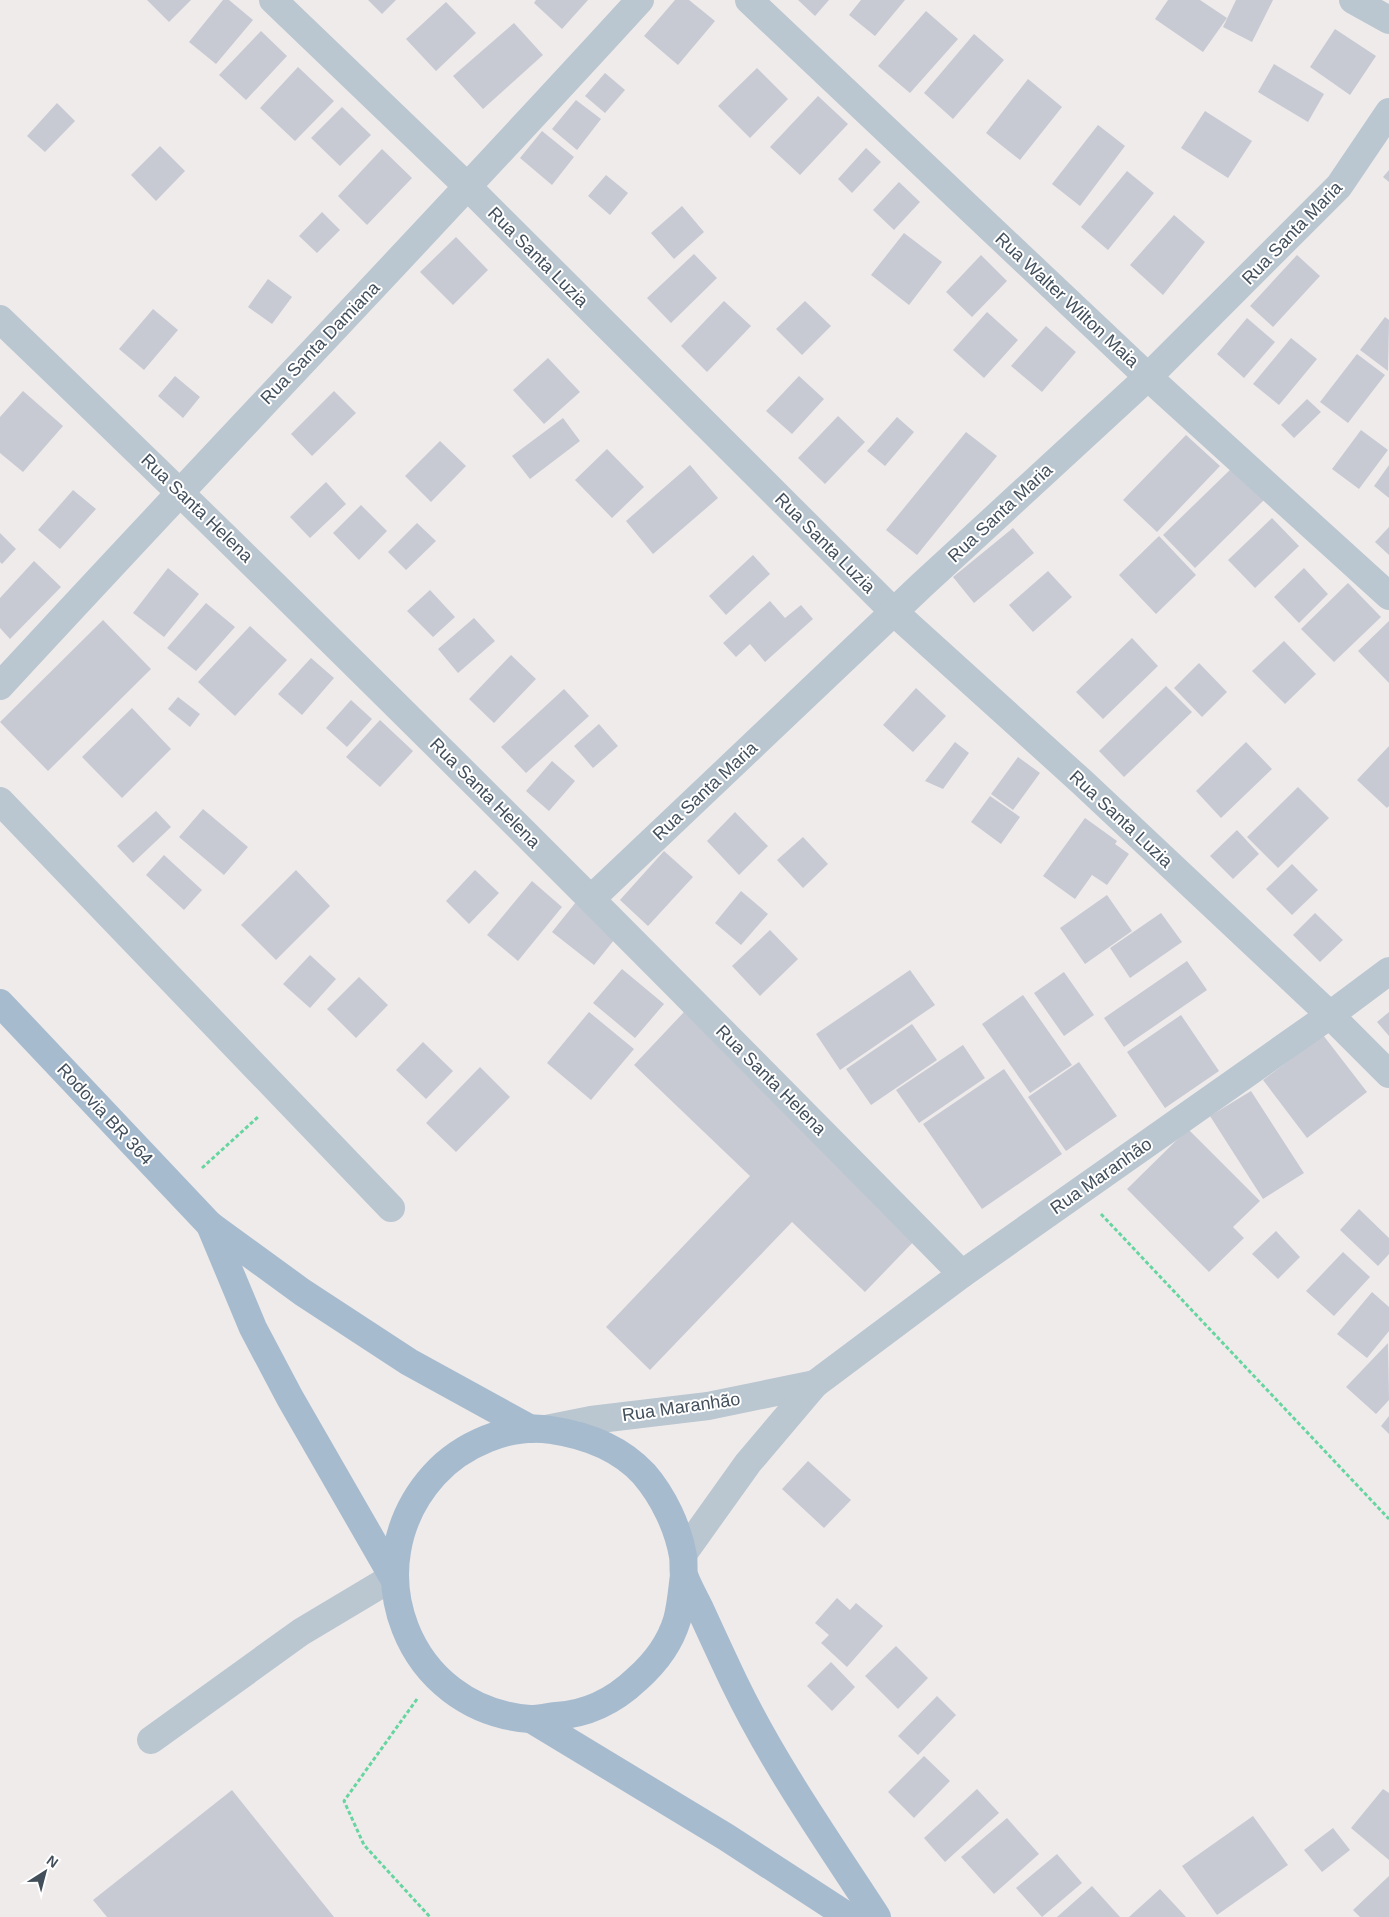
<svg xmlns="http://www.w3.org/2000/svg" width="1389" height="1917" viewBox="0 0 1389 1917" font-family="Helvetica,sans-serif">
<rect width="100%" height="100%" fill="#efebeb"/>
<g fill="#c7cad3">
<polygon points="147,0 191,0 169,22"/>
<polygon points="223,0 229,0 253,20 216,64 189,42"/>
<polygon points="368,0 396,0 382,14"/>
<polygon points="536,0 588,0 562,29 534,3"/>
<polygon points="675,0 689,0 715,21 678,65 644,36"/>
<polygon points="798,0 829,0 815,16"/>
<polygon points="861,0 905,0 875,36 849,15"/>
<polygon points="1168,0 1200,0 1227,18 1203,52 1155,19"/>
<polygon points="1236,0 1273,0 1252,42 1223,27"/>
<polygon points="446,2 476,33 436,71 406,39"/>
<polygon points="926,11 958,39 910,93 878,66"/>
<polygon points="514,23 543,55 483,109 453,76"/>
<polygon points="1335,29 1376,56 1350,95 1310,67"/>
<polygon points="261,31 287,56 246,100 219,75"/>
<polygon points="974,34 1004,60 953,119 924,93"/>
<polygon points="1274,64 1324,94 1308,122 1258,92"/>
<polygon points="298,67 334,101 295,141 260,108"/>
<polygon points="757,68 788,99 750,138 718,106"/>
<polygon points="605,73 625,90 605,113 585,96"/>
<polygon points="1028,79 1062,107 1020,160 986,133"/>
<polygon points="818,96 848,124 800,175 770,147"/>
<polygon points="576,100 601,119 577,150 552,129"/>
<polygon points="57,103 75,121 45,152 27,136"/>
<polygon points="342,107 371,135 340,166 311,138"/>
<polygon points="1205,111 1252,141 1228,178 1181,148"/>
<polygon points="1098,125 1125,146 1080,206 1052,184"/>
<polygon points="542,131 574,157 552,185 520,158"/>
<polygon points="160,146 185,171 156,201 131,175"/>
<polygon points="866,148 881,162 852,193 838,179"/>
<polygon points="382,149 412,178 367,225 338,196"/>
<polygon points="1389,170 1389,182 1383,177"/>
<polygon points="1127,171 1154,193 1108,250 1081,227"/>
<polygon points="606,175 628,193 610,215 588,196"/>
<polygon points="899,182 920,202 894,230 873,210"/>
<polygon points="682,206 704,232 674,259 651,233"/>
<polygon points="322,212 340,230 317,253 299,236"/>
<polygon points="1174,215 1205,242 1163,295 1130,265"/>
<polygon points="904,233 942,262 909,305 871,275"/>
<polygon points="456,237 488,270 453,305 420,272"/>
<polygon points="694,254 717,278 671,323 647,298"/>
<polygon points="981,255 1007,281 972,317 946,292"/>
<polygon points="1297,255 1320,276 1273,327 1250,306"/>
<polygon points="268,279 292,297 272,324 248,307"/>
<polygon points="724,301 751,326 707,372 681,346"/>
<polygon points="805,301 831,326 802,355 776,329"/>
<polygon points="153,309 178,330 144,370 119,349"/>
<polygon points="987,312 1018,340 984,378 953,350"/>
<polygon points="1385,317 1389,320 1388,371 1360,350"/>
<polygon points="1247,318 1275,342 1244,378 1217,354"/>
<polygon points="1046,326 1076,352 1042,392 1011,366"/>
<polygon points="1291,338 1317,359 1279,405 1253,384"/>
<polygon points="1357,354 1385,375 1348,423 1320,402"/>
<polygon points="548,358 580,392 544,424 513,390"/>
<polygon points="175,376 200,397 183,418 158,396"/>
<polygon points="799,376 824,399 792,434 766,411"/>
<polygon points="23,391 63,426 23,472 0,453 0,417"/>
<polygon points="334,391 356,413 312,456 291,434"/>
<polygon points="1307,399 1321,412 1294,438 1281,425"/>
<polygon points="838,416 865,442 825,484 798,458"/>
<polygon points="897,417 914,432 885,466 867,451"/>
<polygon points="563,418 580,441 530,479 512,456"/>
<polygon points="1361,430 1388,450 1359,489 1332,469"/>
<polygon points="966,432 997,456 917,555 886,530"/>
<polygon points="1186,435 1220,466 1157,532 1123,500"/>
<polygon points="440,441 466,466 431,502 405,476"/>
<polygon points="607,449 644,487 612,518 575,480"/>
<polygon points="690,465 718,498 653,554 626,521"/>
<polygon points="1389,465 1389,498 1374,486"/>
<polygon points="1233,467 1265,499 1195,568 1163,535"/>
<polygon points="326,482 346,504 310,538 290,517"/>
<polygon points="73,490 96,509 60,549 38,530"/>
<polygon points="361,505 387,531 359,560 333,533"/>
<polygon points="1272,518 1299,546 1255,588 1228,560"/>
<polygon points="417,523 436,541 406,570 388,552"/>
<polygon points="1389,527 1389,555 1375,542"/>
<polygon points="1013,528 1034,553 974,603 953,577"/>
<polygon points="0,533 16,549 2,564 0,562"/>
<polygon points="1159,536 1196,575 1156,614 1119,575"/>
<polygon points="753,555 770,574 726,615 709,596"/>
<polygon points="34,561 61,587 10,639 0,628 0,598"/>
<polygon points="168,568 199,594 164,637 133,613"/>
<polygon points="1304,568 1328,594 1299,623 1274,597"/>
<polygon points="1048,571 1072,597 1033,632 1009,605"/>
<polygon points="1348,583 1381,617 1334,662 1301,629"/>
<polygon points="430,590 455,617 433,637 407,611"/>
<polygon points="770,601 785,618 801,605 813,619 765,662 750,644 736,657 723,643"/>
<polygon points="206,603 235,627 196,671 167,648"/>
<polygon points="474,618 495,641 458,673 438,649"/>
<polygon points="103,620 151,669 48,771 0,722"/>
<polygon points="1389,621 1389,683 1358,651"/>
<polygon points="250,626 287,660 235,716 198,682"/>
<polygon points="1132,638 1158,666 1103,719 1076,692"/>
<polygon points="1284,641 1316,674 1285,704 1252,671"/>
<polygon points="511,655 536,679 494,723 469,699"/>
<polygon points="311,658 334,678 302,715 278,694"/>
<polygon points="1199,663 1227,692 1202,717 1174,688"/>
<polygon points="1166,686 1192,712 1124,777 1099,751"/>
<polygon points="916,688 946,716 913,752 883,725"/>
<polygon points="564,689 589,716 526,773 501,747"/>
<polygon points="178,697 200,714 190,727 168,709"/>
<polygon points="351,700 372,719 347,747 326,728"/>
<polygon points="132,708 171,749 122,798 82,757"/>
<polygon points="380,720 413,751 380,787 346,757"/>
<polygon points="599,724 618,746 593,768 574,746"/>
<polygon points="955,742 969,753 943,789 925,781"/>
<polygon points="1246,742 1272,769 1221,818 1196,791"/>
<polygon points="1389,746 1389,806 1387,808 1357,780"/>
<polygon points="1018,757 1040,773 1013,810 991,794"/>
<polygon points="552,761 575,781 549,811 526,791"/>
<polygon points="1298,787 1329,818 1278,868 1247,837"/>
<polygon points="990,796 1020,817 1001,844 971,822"/>
<polygon points="203,809 248,847 224,875 179,837"/>
<polygon points="156,811 171,827 133,863 117,846"/>
<polygon points="735,812 768,846 739,875 707,841"/>
<polygon points="1085,818 1117,841 1115,844 1129,854 1107,885 1092,875 1075,899 1043,876"/>
<polygon points="1237,830 1259,854 1233,879 1210,856"/>
<polygon points="803,837 828,864 803,888 777,860"/>
<polygon points="664,851 693,877 648,926 620,900"/>
<polygon points="164,855 202,890 184,910 146,875"/>
<polygon points="1292,864 1318,890 1292,915 1266,889"/>
<polygon points="296,870 330,906 276,960 241,925"/>
<polygon points="475,870 499,893 469,924 446,901"/>
<polygon points="532,881 562,907 518,961 487,935"/>
<polygon points="741,891 768,914 741,945 715,923"/>
<polygon points="1107,895 1132,931 1085,964 1060,928"/>
<polygon points="576,902 618,935 594,965 552,932"/>
<polygon points="1161,913 1182,942 1130,978 1110,948"/>
<polygon points="1315,913 1343,940 1320,962 1293,935"/>
<polygon points="770,930 798,959 760,996 732,966"/>
<polygon points="310,955 336,979 310,1008 283,984"/>
<polygon points="1187,961 1207,990 1124,1047 1104,1018"/>
<polygon points="622,969 664,1004 635,1038 593,1003"/>
<polygon points="910,970 935,1005 840,1070 816,1034"/>
<polygon points="1064,972 1094,1015 1064,1036 1034,993"/>
<polygon points="359,977 388,1005 356,1038 327,1009"/>
<polygon points="1023,995 1072,1065 1030,1093 982,1024"/>
<polygon points="589,1012 634,1049 591,1100 547,1063"/>
<polygon points="684,1012 919,1236 865,1292 792,1222 650,1370 606,1327 750,1176 634,1065"/>
<polygon points="1389,1012 1389,1036 1377,1022"/>
<polygon points="1181,1015 1219,1071 1165,1108 1127,1052"/>
<polygon points="912,1024 937,1060 871,1105 846,1069"/>
<polygon points="1323,1035 1367,1092 1307,1138 1263,1080"/>
<polygon points="423,1042 453,1071 426,1099 396,1070"/>
<polygon points="963,1045 985,1078 919,1123 896,1090"/>
<polygon points="1079,1062 1117,1116 1066,1151 1028,1097"/>
<polygon points="480,1067 510,1097 456,1152 426,1123"/>
<polygon points="1004,1069 1062,1154 982,1209 923,1124"/>
<polygon points="1251,1091 1304,1173 1263,1199 1210,1116"/>
<polygon points="1188,1129 1260,1201 1233,1227 1244,1238 1209,1272 1127,1189"/>
<polygon points="1359,1209 1389,1238 1389,1254 1378,1266 1340,1230"/>
<polygon points="1276,1231 1300,1257 1278,1279 1252,1254"/>
<polygon points="1343,1252 1370,1277 1334,1316 1306,1291"/>
<polygon points="1372,1292 1389,1307 1389,1331 1367,1358 1337,1334"/>
<polygon points="1388,1343 1389,1400 1376,1414 1346,1387"/>
<polygon points="1389,1416 1389,1434 1381,1426"/>
<polygon points="808,1461 851,1500 824,1528 782,1489"/>
<polygon points="837,1598 850,1610 856,1603 883,1626 847,1667 821,1643 829,1635 815,1623"/>
<polygon points="896,1646 928,1678 898,1709 865,1676"/>
<polygon points="831,1662 855,1687 832,1711 807,1686"/>
<polygon points="937,1696 956,1715 918,1755 898,1736"/>
<polygon points="924,1756 950,1781 914,1818 888,1792"/>
<polygon points="977,1789 999,1813 945,1862 924,1838"/>
<polygon points="1383,1789 1389,1793 1389,1860 1351,1828"/>
<polygon points="232,1790 334,1917 107,1917 93,1900"/>
<polygon points="1253,1816 1288,1865 1217,1915 1182,1866"/>
<polygon points="1007,1818 1039,1854 994,1894 961,1857"/>
<polygon points="1333,1828 1350,1850 1322,1872 1304,1850"/>
<polygon points="1057,1854 1082,1883 1042,1917 1016,1888"/>
<polygon points="1389,1876 1389,1917 1360,1917 1353,1910"/>
<polygon points="1092,1886 1120,1917 1057,1917"/>
<polygon points="1160,1889 1186,1917 1129,1917"/>
</g>
<g fill="none" stroke-linecap="round" stroke-linejoin="round">
<g stroke="#67d5a0" stroke-width="3" stroke-dasharray="4 2.5" stroke-linecap="butt">
<polyline points="202,1168 258,1117"/>
<polyline points="1101,1214 1389,1519"/>
<polyline points="417,1699 344,1801 364,1845 430,1917"/>
</g>
<g stroke="#bac6d0" stroke-width="28">
<polyline points="273,0 469,188 894,612 1082,782 1330,1015 1389,1074"/>
<polyline points="749,0 1148,377 1389,596"/>
<polyline points="1353,0 1389,20"/>
<path d="M0,319C327,632 645,952 962,1274"/>
<path d="M0,686C212,456 429,231 640,0"/>
<polyline points="0,801 391,1208"/>
<polyline points="592,898 922,585 1148,377 1339,186 1389,112"/>
<polyline points="546,1429 591,1420 708,1406 815,1384"/>
<polyline points="683,1554 748,1463 815,1384 962,1274 1330,1015 1389,971"/>
<polyline points="151,1740 301,1632 393,1577"/>
</g>
<g stroke="#a7bbcf" stroke-width="28">
<polyline points="0,1003 210,1225 302,1292 409,1362 531,1429"/>
<polyline points="210,1225 253,1328 290,1398 393,1577"/>
<path d="M684,1575C682,1590 681,1606 677,1620C670,1643 654,1664 637,1679C614,1701 587,1714 556,1716C547,1717 538,1719 530,1719C407,1710 352,1566 434,1475C461,1445 510,1423 551,1430C585,1435 620,1448 644,1474C663,1496 678,1527 683,1556C684,1562 683,1569 684,1575C688,1587 696,1600 701,1611C712,1635 723,1659 734,1682C774,1765 827,1840 877,1917"/>
<polyline points="531,1719 726,1837 849,1917"/>
</g>
</g>
<g text-anchor="middle" dominant-baseline="central" stroke-width="4" stroke-linejoin="round" paint-order="stroke">
<g font-size="18" fill="#424f5b" stroke="#fff">
<text transform="translate(1292 233) rotate(-46)">Rua Santa Maria</text>
<text transform="translate(538 257) rotate(45)">Rua Santa Luzia</text>
<text transform="translate(1067 300) rotate(43)">Rua Walter Wilton Maia</text>
<text transform="translate(320 343) rotate(-46)">Rua Santa Damiana</text>
<text transform="translate(197 508) rotate(44)">Rua Santa Helena</text>
<text transform="translate(1000 513) rotate(-43)">Rua Santa Maria</text>
<text transform="translate(825 543) rotate(45)">Rua Santa Luzia</text>
<text transform="translate(705 791) rotate(-43)">Rua Santa Maria</text>
<text transform="translate(485 793) rotate(45)">Rua Santa Helena</text>
<text transform="translate(1121 819) rotate(43)">Rua Santa Luzia</text>
<text transform="translate(771 1080) rotate(45)">Rua Santa Helena</text>
<text transform="translate(105 1114) rotate(47)">Rodovia BR 364</text>
<text transform="translate(1101 1176) rotate(-35)">Rua Maranhão</text>
<text transform="translate(681 1407) rotate(-8)">Rua Maranhão</text>
</g>
</g>
<g transform="translate(45 1872) rotate(36)" stroke="#ffffff" stroke-width="4" paint-order="stroke">
<path d="M0-4L9 19L0 12L-9 19Z" fill="#424f5b"/>
<text y="-8" font-size="14" font-weight="bold" text-anchor="middle" fill="#424f5b">N</text>
</g>
</svg>
